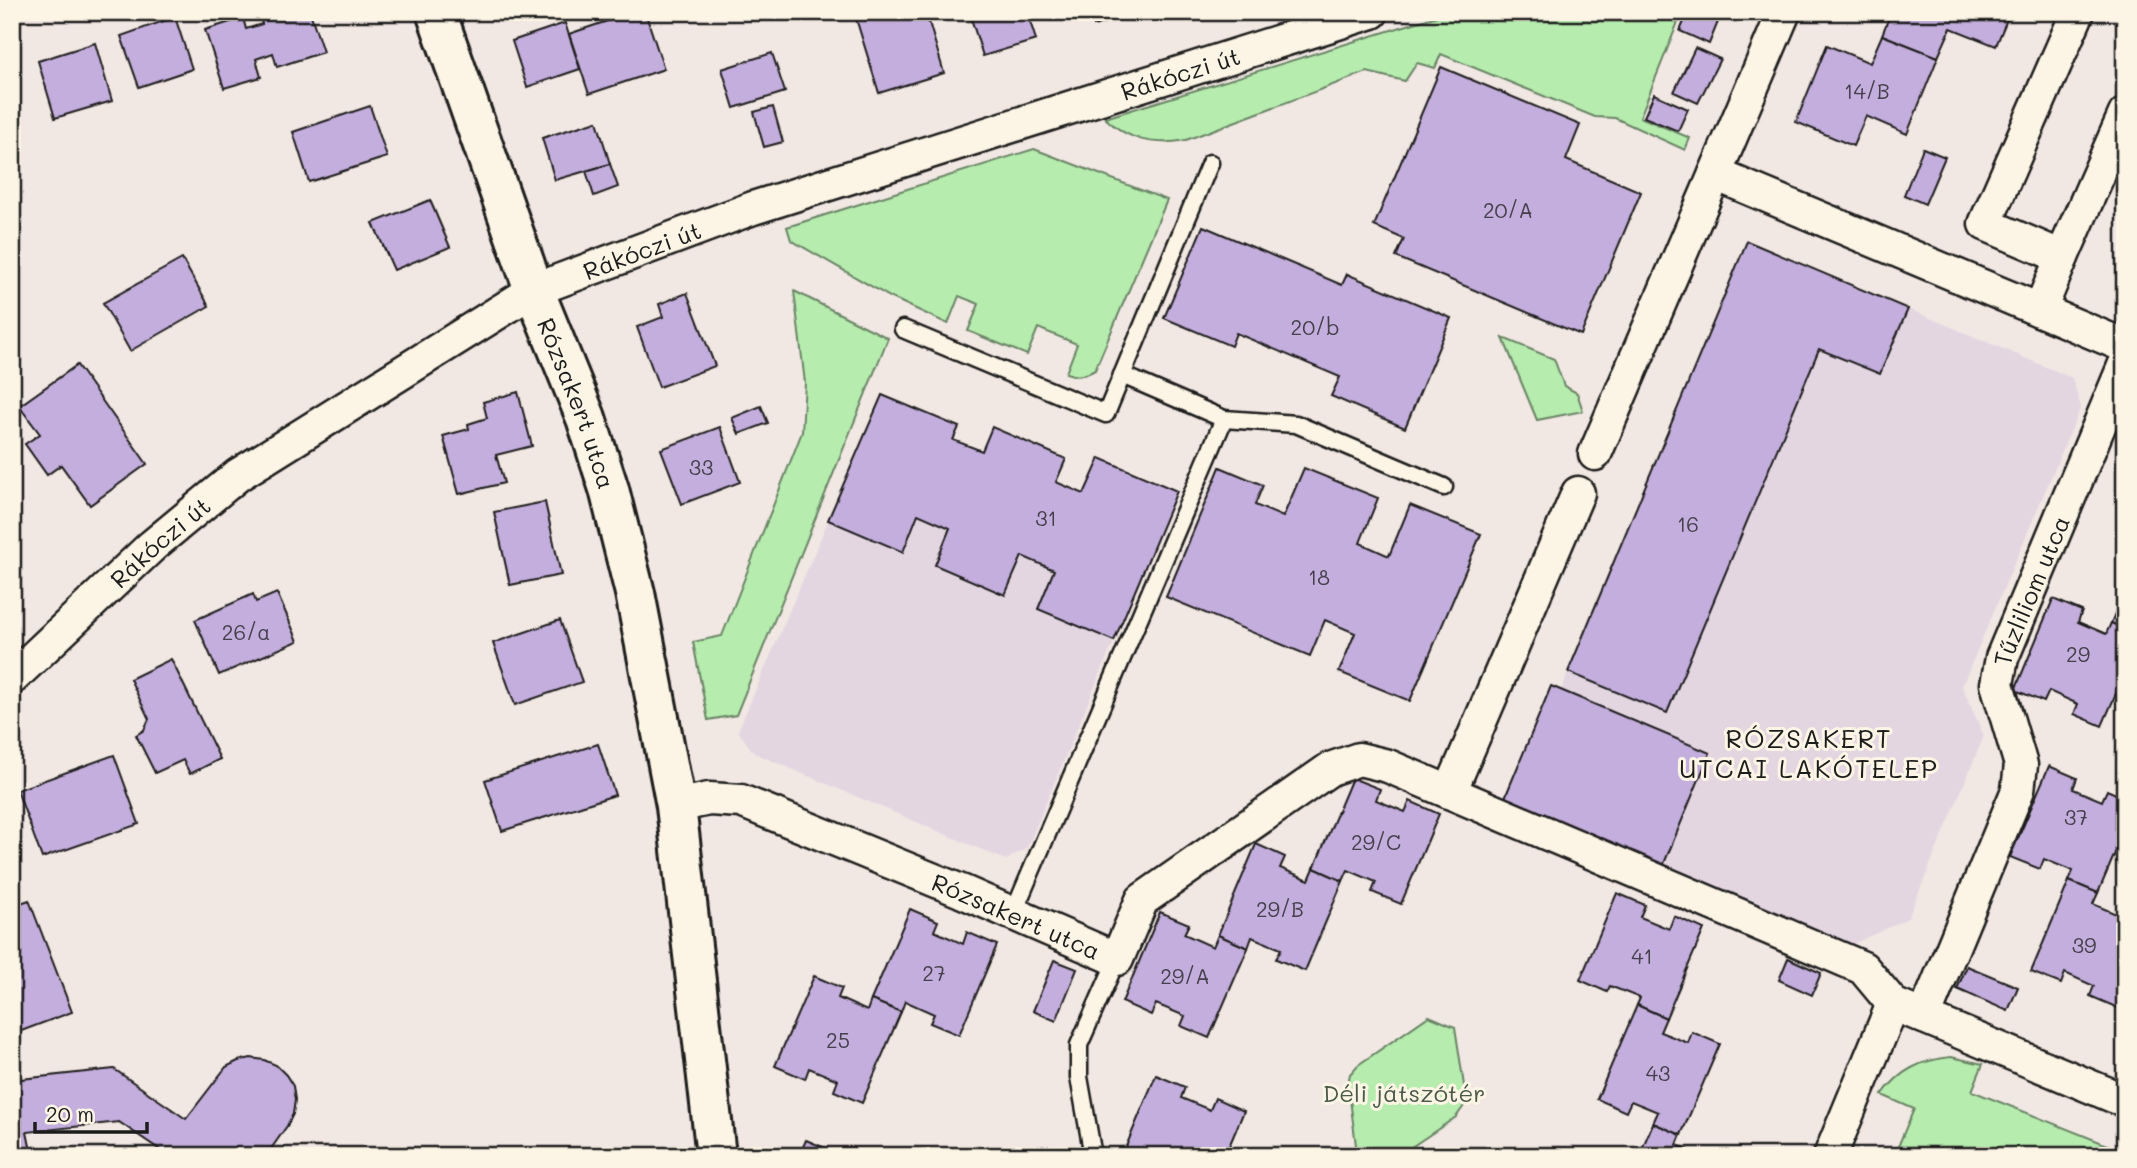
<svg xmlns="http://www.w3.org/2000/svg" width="2137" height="1168" viewBox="0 0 2137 1168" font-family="Mali,sans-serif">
<rect width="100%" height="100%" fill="#f1e7e3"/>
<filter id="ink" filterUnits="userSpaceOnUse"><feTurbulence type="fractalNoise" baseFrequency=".0143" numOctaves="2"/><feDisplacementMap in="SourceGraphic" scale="14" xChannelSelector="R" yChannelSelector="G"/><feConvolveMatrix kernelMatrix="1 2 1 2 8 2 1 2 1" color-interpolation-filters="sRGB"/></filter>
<g filter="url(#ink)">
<g fill="#e4d6e1">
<polygon points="1747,241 2072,378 2081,407 1962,686 1984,736 1908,918 1851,945 1504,800 1551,686 1561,690"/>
<polygon points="882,395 959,427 953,440 981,451 992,427 1066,459 1056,482 1084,494 1100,458 1177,491 1027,848 1006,860 754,753 738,731"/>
</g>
<g fill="#b6ecae" stroke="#698465" stroke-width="2">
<path d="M1450,12H1682L1640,117L1690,138L1685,150L1615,118L1595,117L1441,54L1435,68L1417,63L1405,81L1367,72L1186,140C1154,146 1129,141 1105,118Z"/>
<path d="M1034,149L1167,200L1095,370C1084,376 1077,377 1066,373L1077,344L1038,328L1027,355L968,331L979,304L959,296L948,324L890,297L791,240L787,227Z"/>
<polygon points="794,291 888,338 736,715 708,720 693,642 722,636 802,432 805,383"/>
<polygon points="1503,338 1554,359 1564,386 1577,393 1583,411 1537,420"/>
<polygon points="1429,1016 1455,1027 1465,1092 1464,1106 1456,1117 1398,1156 1361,1156 1357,1153 1348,1084 1350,1074 1358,1065"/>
<path d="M1951,1057L1983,1064L1972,1091L2125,1152V1156H1894L1914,1109L1882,1095C1900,1070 1921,1060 1951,1057Z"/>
</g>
<g fill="#c4aedd" stroke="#1c1c1c" stroke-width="2">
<polygon points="259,12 310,12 323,52 277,67 273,53 256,59 261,77 224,88 205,30 243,18 246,29 262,24"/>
<polygon points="634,12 645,12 664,69 589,94 569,34"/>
<polygon points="854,12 926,12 944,73 879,93"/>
<polygon points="969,12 1027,12 1036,40 983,56"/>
<polygon points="1089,12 1134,12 1094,26"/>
<polygon points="1688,12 1722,12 1709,44 1680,31"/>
<polygon points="1891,12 2010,12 1996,46 1951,28 1938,57 1882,35"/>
<polygon points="175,17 192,69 139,87 121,36"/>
<polygon points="565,23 580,69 527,87 512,41"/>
<polygon points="1882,35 1938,57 1907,134 1866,116 1853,146 1796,122 1827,45 1870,63"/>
<polygon points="95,43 112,101 55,118 38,61"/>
<polygon points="1695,48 1720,59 1698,103 1674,92"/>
<polygon points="772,53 785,92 734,108 722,69"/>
<polygon points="1441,67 1580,125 1566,160 1641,192 1581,335 1396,257 1404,239 1374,226"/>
<polygon points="1654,94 1688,109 1678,131 1644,117"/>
<polygon points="370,106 387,157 309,182 293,132"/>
<polygon points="773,107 783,142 764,147 754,112"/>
<polygon points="597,121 610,164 555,180 542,138"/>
<polygon points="1923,148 1945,157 1925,204 1904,195"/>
<polygon points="610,164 618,187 594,196 586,171"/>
<polygon points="430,200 450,247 394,270 373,223"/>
<polygon points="1203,226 1342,285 1347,274 1451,318 1405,428 1331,396 1340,377 1236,333 1231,346 1164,318"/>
<polygon points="1747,241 1908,309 1880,374 1819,349 1667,713 1568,672"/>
<polygon points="182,259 209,306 130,351 103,303"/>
<polygon points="687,293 715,366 659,387 637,327 663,317 659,304"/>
<polygon points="77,365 147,464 90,505 61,465 47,475 25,444 40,434 19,406"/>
<polygon points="518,392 532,446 496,455 504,483 459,494 443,436 469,429 468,424 487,418 483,402"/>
<polygon points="882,395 959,427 953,440 982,451 992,427 1066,459 1056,482 1084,494 1100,458 1177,491 1114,641 1038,609 1054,570 1022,556 1005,595 935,565 950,528 918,514 903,552 828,520"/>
<polygon points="761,406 768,423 739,434 732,418"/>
<polygon points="720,427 740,482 682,504 661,449"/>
<polygon points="1220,467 1263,485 1255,505 1283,517 1304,468 1378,498 1360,543 1389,556 1410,505 1481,534 1410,701 1339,672 1355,633 1325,620 1310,656 1166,597"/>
<polygon points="545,502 561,575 510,585 494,512"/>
<polygon points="2125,590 2125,629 2111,623"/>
<polygon points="277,593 298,641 219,675 195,620 253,594 256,602"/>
<polygon points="2053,599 2082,611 2078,622 2106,634 2111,623 2125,629 2125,673 2102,726 2074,714 2078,704 2049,691 2044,702 2015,690"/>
<polygon points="560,620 582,682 515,705 493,643"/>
<polygon points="171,659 220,759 190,774 183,760 155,773 136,735 144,730 149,719 130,679"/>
<polygon points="1551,686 1710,753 1663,866 1504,800"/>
<polygon points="598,744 615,795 502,831 485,780"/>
<polygon points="114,755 139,824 42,858 17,790"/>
<polygon points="2049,766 2077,778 2073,789 2102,801 2107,790 2125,798 2125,830 2098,893 2069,881 2073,871 2044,859 2040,869 2010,857"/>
<polygon points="1352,778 1380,789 1376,800 1405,812 1410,801 1439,814 1401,904 1372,892 1376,882 1348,870 1343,881 1314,868"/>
<polygon points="1256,844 1285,857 1280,868 1309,880 1314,868 1343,881 1305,971 1276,959 1281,949 1252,937 1248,948 1218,935"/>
<polygon points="2069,881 2098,893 2093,904 2123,917 2125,911 2125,993 2118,1008 2090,996 2094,986 2065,973 2061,984 2031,972"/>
<polygon points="1617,893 1645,905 1640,917 1669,929 1674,916 1704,929 1666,1018 1637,1005 1640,998 1610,986 1607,992 1580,980"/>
<polygon points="29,900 72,1012 16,1033 12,1023 12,906"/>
<polygon points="910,909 938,921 934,931 963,944 967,932 997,945 959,1035 930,1023 934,1014 905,1001 901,1012 871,1000"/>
<polygon points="1160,912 1189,924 1184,934 1213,947 1218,935 1248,948 1209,1038 1181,1026 1185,1016 1156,1004 1151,1015 1122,1002"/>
<polygon points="1788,958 1821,973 1812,995 1779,980"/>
<polygon points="1054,960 1077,969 1056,1021 1033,1011"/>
<polygon points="1967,966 2018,987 2008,1011 1957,989"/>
<polygon points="814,976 842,988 838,998 867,1011 871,1000 901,1012 862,1103 834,1091 838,1080 809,1068 805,1079 775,1066"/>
<polygon points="1637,1005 1666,1018 1660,1032 1688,1043 1692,1032 1720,1044 1681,1135 1653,1123 1658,1112 1631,1101 1626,1112 1597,1099"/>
<polygon points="251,1058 264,1060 276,1065 286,1075 293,1086 295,1100 293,1114 287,1126 266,1156 160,1156 163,1152 119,1122 27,1132 32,1156 12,1156 12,1080 114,1069 186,1119 226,1067 238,1061"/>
<polygon points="1156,1075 1185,1087 1181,1098 1210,1110 1215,1098 1244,1111 1225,1156 1122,1156"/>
<polygon points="1653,1123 1681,1135 1677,1145 1703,1156 1639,1156"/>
<polygon points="806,1140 835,1152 833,1156 799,1156"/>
</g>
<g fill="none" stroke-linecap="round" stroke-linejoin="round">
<defs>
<g id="lane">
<polyline points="903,329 1106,414 1210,163"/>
<polyline points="1122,375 1224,419 1296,424 1444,487"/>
<polyline points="1013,914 1224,419"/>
<polyline points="1093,1156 1079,1077 1079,1045 1117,959"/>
</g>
<g id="street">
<polyline points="1784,12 1715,174 2125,346"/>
<polyline points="2078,12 1985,224 2062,257 2125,114"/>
<polyline points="2040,310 2062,257"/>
<polyline points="1595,454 1715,174"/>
<path id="s1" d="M12,678L152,546L238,475L534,290L753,208L1372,12"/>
<polyline points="1450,792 1578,493"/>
<path id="s2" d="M676,806L709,799L741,801L961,891L1117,959L1142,900L1330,769L1359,759L1388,766L1863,968L1893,1004"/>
<path id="s3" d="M1924,1017L2018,790L2021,765L1997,684L2002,658L2125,364"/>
<polyline points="1830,1156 1893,1004 2125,1101"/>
</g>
<g id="secondary">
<path id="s4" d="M436,12L534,290L586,418L609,489L635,593L676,806L716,1156"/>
</g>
</defs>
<use href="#lane" stroke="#1c1c1c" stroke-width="21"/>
<use href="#street" stroke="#1c1c1c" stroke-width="37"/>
<use href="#secondary" stroke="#1c1c1c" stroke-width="44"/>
<use href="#lane" stroke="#fcf5e5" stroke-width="16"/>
<use href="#street" stroke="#fcf5e5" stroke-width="32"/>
<use href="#secondary" stroke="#fcf5e5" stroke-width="38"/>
</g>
</g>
<g text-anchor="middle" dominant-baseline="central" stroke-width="6" stroke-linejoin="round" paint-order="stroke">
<g font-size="21" fill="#46404c">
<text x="1867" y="90">14/B</text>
<text x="1508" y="209">20/A</text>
<text x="1315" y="326">20/b</text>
<text x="701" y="466">33</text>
<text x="1046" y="517">31</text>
<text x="1688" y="523">16</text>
<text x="1319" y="576">18</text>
<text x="246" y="631">26/a</text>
<text x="2078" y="653">29</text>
<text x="2076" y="816">37</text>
<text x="1376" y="841">29/C</text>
<text x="1280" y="908">29/B</text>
<text x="2084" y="944">39</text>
<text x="1642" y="955">41</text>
<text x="934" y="972">27</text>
<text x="1185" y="975">29/A</text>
<text x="838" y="1039">25</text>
<text x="1658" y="1072">43</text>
</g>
<g font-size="24" fill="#1c1c1c" stroke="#fcf5e5">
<text stroke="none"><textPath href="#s1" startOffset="1335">Rákóczi út</textPath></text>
<text stroke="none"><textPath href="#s1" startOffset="768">Rákóczi út</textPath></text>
<text stroke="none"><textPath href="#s4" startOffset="416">Rózsakert utca</textPath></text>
<text stroke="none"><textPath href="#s1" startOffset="201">Rákóczi út</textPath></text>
<text stroke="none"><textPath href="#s3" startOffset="455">Tűzliliom utca</textPath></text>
<text stroke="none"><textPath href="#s2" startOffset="364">Rózsakert utca</textPath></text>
</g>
<g font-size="24" fill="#4a5a48" stroke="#fcf5e5">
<text x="1404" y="1092">Déli játszótér</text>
</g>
<g font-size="26" letter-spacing="2" fill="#1c1c1c" stroke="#fcf5e5">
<text x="1809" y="738">RÓZSAKERT<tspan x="1809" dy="30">UTCAI LAKÓTELEP</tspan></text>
</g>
</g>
<rect width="2137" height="1168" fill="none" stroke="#fcf5e5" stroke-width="42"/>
<rect x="21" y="21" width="2095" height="1126" fill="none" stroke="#1c1c1c" stroke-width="2.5" filter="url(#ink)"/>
<path d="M35 1122v10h112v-10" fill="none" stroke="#1c1c1c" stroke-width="3.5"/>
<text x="46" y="1122" font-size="21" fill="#1c1c1c" stroke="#fcf5e5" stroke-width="5" paint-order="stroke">20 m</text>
</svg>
